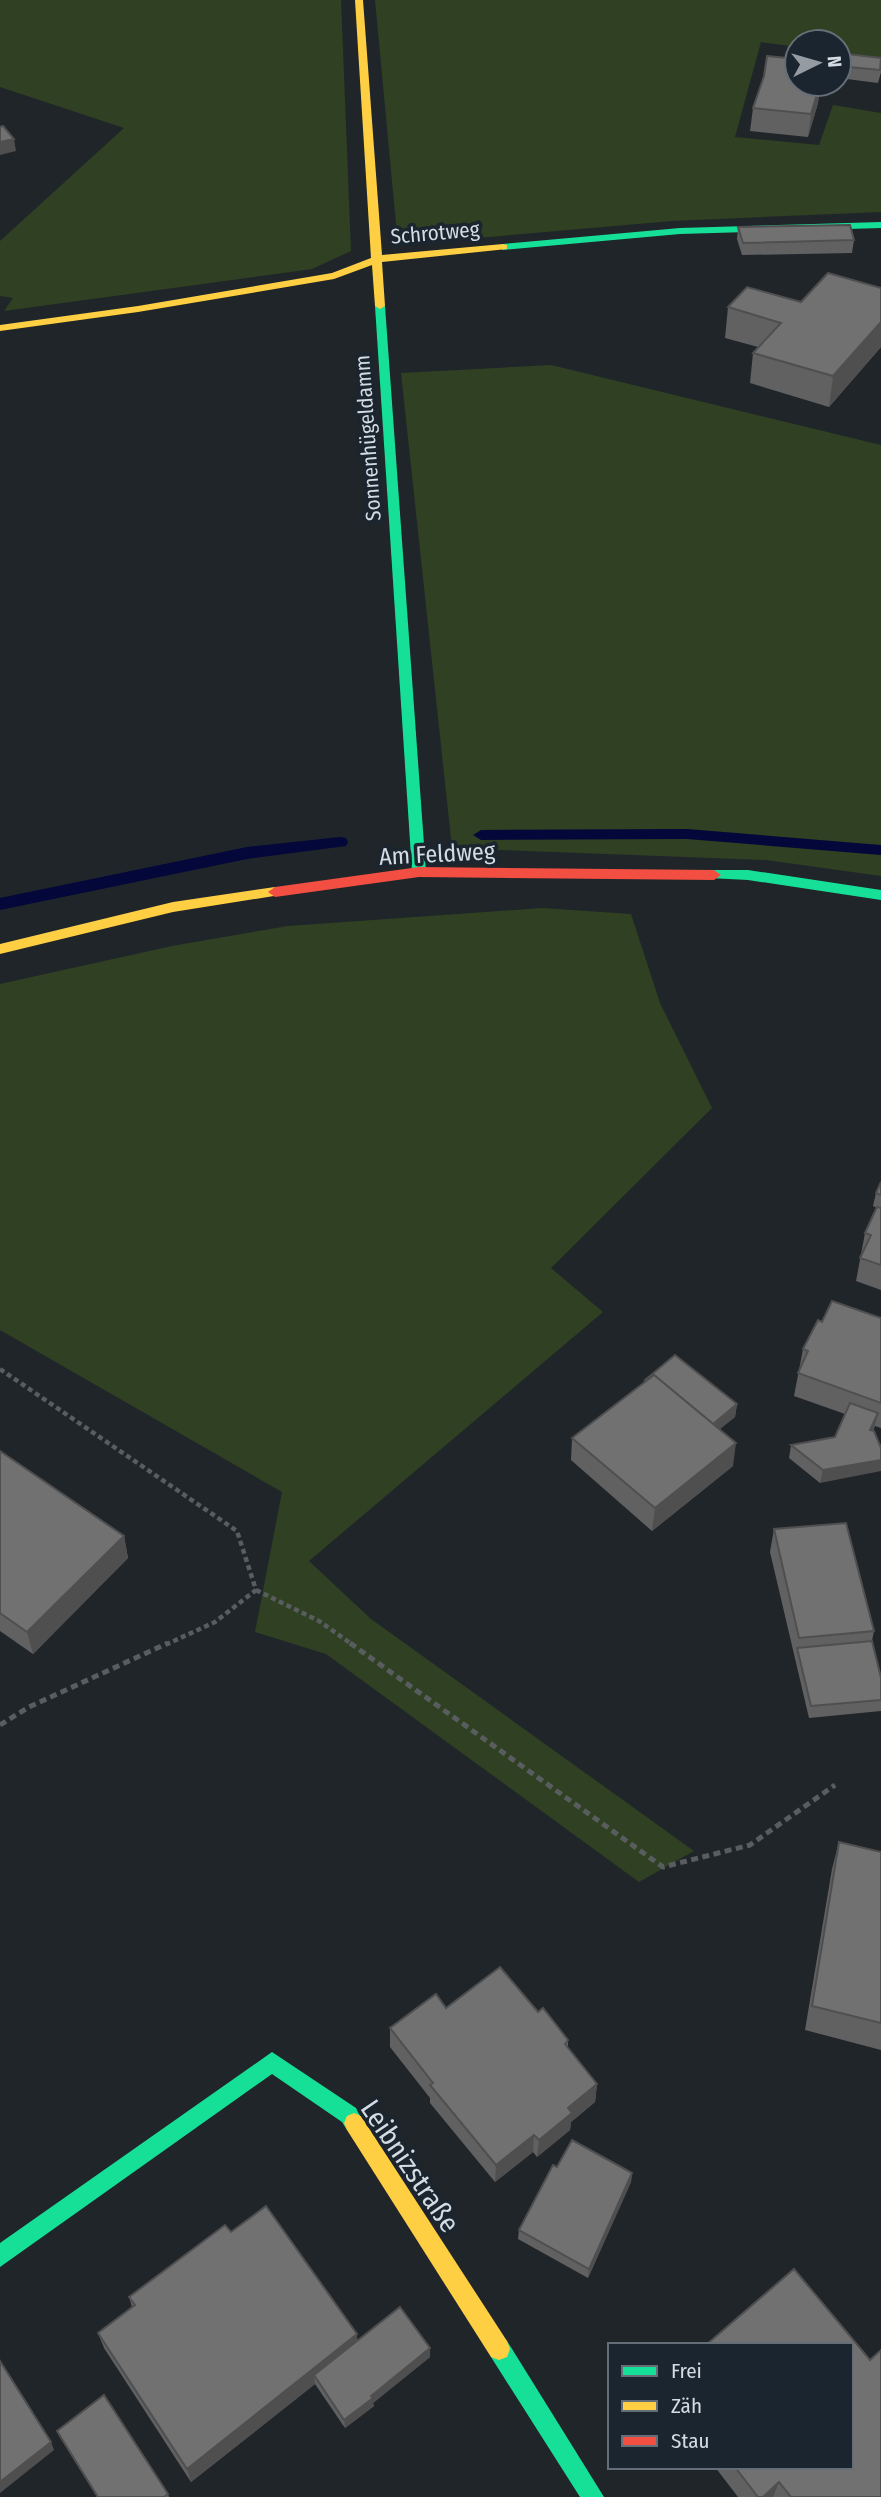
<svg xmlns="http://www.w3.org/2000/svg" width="881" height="2497" viewBox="0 0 881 2497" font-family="'Fira Sans Condensed',sans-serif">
<rect width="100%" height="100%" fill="#20252a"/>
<g fill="#2f4122">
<polygon points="0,0 341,0 351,251 312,269 4,311 13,298 0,296 0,241 124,128 0,87"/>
<polygon points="375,0 881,0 881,58 839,52 839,42 797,42 797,47 761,42 735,137 819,145 833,105 881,113 881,212 672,221 398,245"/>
<polygon points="551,365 881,445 881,876 766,860 452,848 401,373"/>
<polygon points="542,908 631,914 660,1003 712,1108 551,1268 603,1312 309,1561 371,1619 694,1851 639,1882 326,1654 255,1632 282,1492 0,1330 0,984 172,946 288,926"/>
</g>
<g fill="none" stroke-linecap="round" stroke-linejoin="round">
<g fill="#03073a" fill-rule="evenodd">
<polygon points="687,829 881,845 881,855 687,839 481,840 473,835 481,830"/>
<polygon points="340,837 346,838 348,842 346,846 247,859 0,910 0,898 247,847"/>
</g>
<g stroke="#5a5d60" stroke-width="4.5" stroke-dasharray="5 3.5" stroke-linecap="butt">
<polyline points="0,1369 237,1531 256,1590 215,1622 165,1645"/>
<polyline points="256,1590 319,1621 353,1645"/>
</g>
<g stroke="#5a5d60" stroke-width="5" stroke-dasharray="7 4.5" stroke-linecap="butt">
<polyline points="350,1643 663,1867 750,1845 835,1785"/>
<polyline points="0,1725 29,1707 168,1643"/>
</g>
<g fill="#16e098" fill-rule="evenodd">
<polygon points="881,222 881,228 680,234 503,250 498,247 503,244 680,228"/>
<polygon points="380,303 385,306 426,872 419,877 412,872 375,306"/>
<polygon points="714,870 748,870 881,890 881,900 748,880 709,878 707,875 709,872"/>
<polygon points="272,2052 356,2108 364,2123 361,2130 354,2133 347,2130 342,2122 272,2074 0,2267 0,2243"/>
<polygon points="499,2338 507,2341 604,2497 580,2497 491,2357 488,2349 491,2341"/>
</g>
<g fill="#ffcf43" fill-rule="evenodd">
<polygon points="355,0 363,0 382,255 503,244 507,245 507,249 382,262 385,306 380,309 375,306 372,265 334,279 138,312 0,331 0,325 138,306 332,273 371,258"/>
<polygon points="275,887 280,889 282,892 280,895 173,912 0,954 0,944 173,902"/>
<polygon points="354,2113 361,2116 507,2341 510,2349 507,2357 499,2360 491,2357 347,2130 344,2123 347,2116"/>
</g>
<polygon fill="#f24e42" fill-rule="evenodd" points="419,867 714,870 721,875 714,880 419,877 275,897 268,892 275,887"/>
</g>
<g fill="#626162">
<polygon points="839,53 881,58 881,72 878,83 839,78"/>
<polygon points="797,84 820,84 818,103 808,137 750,131 753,108"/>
<polygon points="738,227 854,240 852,253 742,255 737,239"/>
<polygon points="881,288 881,347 829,407 750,383 753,353 758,347 725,338 728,307 801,302"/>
<polygon points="881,1182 881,1290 856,1281 865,1233 877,1208 873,1206 876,1193"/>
<polygon points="881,1318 881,1428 875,1426 873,1431 820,1483 789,1458 791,1445 835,1437 845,1414 794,1396 803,1349 822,1322"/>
<polygon points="645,1380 737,1404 735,1417 719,1429 733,1466 652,1531 571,1460 572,1438 645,1382"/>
<polygon points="0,1451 124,1536 128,1558 33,1654 0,1631"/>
<polygon points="774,1529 874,1631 872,1641 881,1678 881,1711 809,1718 770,1552"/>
<polygon points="839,1842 881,1852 881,2050 805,2030 832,1869"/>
<polygon points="446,2008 538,2012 568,2040 568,2047 597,2084 595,2102 571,2122 570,2130 537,2157 533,2152 495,2182 430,2103 430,2098 390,2047 390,2028"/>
<polygon points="557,2167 632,2173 631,2182 588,2278 518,2239 519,2230"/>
<polygon points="231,2232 357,2334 357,2341 430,2357 373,2403 374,2406 345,2428 315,2384 191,2482 104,2348 98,2333 132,2307 129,2297"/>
<polygon points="870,2360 881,2497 738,2497 715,2467 851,2467"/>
<polygon points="57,2431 168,2494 169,2497 97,2497 61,2439"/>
</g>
<g fill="#504f50">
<polygon points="820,84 818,103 808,137 811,114"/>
<polygon points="14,139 16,151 0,155 0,142"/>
<polygon points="881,322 881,347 829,407 833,376"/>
<polygon points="737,1404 735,1417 704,1442 706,1429"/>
<polygon points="878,1413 875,1425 867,1442 870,1430"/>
<polygon points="736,1443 733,1466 652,1531 655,1508"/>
<polygon points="881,1460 881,1471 820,1483 823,1470"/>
<polygon points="124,1536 128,1558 33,1654 27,1632"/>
<polygon points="597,2084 595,2102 571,2122 570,2130 537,2157 539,2140 568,2108"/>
<polygon points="534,2135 533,2152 495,2182 496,2165"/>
<polygon points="632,2173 631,2182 588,2278 589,2269"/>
<polygon points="357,2334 358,2349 314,2375 315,2384 191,2482 187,2469"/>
<polygon points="430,2348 430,2357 373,2403 374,2406 345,2428 344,2420 371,2396"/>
<polygon points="51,2442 54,2450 0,2493 0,2482"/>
<polygon points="779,2482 773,2497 763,2497"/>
</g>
<g fill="#727172" stroke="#504f50" stroke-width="2">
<polygon points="839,53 881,58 880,70 839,66"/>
<polygon points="767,56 797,59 797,84 820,84 811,114 753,108 764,76"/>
<polygon points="3,126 14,139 0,142 0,127"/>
<polygon points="850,225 854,240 743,243 738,227"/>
<polygon points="828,273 881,288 881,322 833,376 753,353 781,323 728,307 747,287 801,302"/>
<polygon points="881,1182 881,1195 876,1193"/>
<polygon points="877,1207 881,1208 881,1265 860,1258 871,1235 865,1233"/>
<polygon points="832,1301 881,1318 881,1403 798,1373 808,1351 803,1349 818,1320 822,1322"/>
<polygon points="675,1355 737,1404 713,1424 654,1375 647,1381 645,1380"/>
<polygon points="654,1375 736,1443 655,1508 572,1438"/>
<polygon points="850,1403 878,1413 870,1430 874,1431 881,1448 881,1460 823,1470 791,1445 835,1437"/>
<polygon points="0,1451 124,1536 27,1632 0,1613"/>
<polygon points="846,1523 874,1631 799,1638 774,1529"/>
<polygon points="872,1641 881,1678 881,1700 811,1706 797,1648"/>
<polygon points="839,1842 881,1852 881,2023 812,2006"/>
<polygon points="500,1967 538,2012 543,2008 568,2040 565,2044 597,2084 568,2108 572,2113 539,2140 534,2135 496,2165 430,2085 433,2083 390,2028 436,1994 446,2008"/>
<polygon points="572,2140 632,2173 589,2269 519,2230 553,2165 557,2167"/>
<polygon points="266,2206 357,2334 187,2469 98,2333 135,2305 129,2297 225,2225 231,2232"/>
<polygon points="794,2269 870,2360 881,2350 881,2497 791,2497 779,2482 763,2497 758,2497 735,2467 851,2467 851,2345 706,2345"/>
<polygon points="400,2307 430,2348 371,2396 373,2398 344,2420 314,2375"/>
<polygon points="0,2361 51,2442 0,2482"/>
<polygon points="104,2395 168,2494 164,2497 98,2497 57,2431"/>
</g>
<g text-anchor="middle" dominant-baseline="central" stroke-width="7" stroke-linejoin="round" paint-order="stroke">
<g font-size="21" fill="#d4dbe2" stroke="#1b252f">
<text transform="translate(435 233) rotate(-5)">Schrotweg</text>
<text transform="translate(368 438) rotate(-94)">Sonnenhügeldamm</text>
</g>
<g font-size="24" fill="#d4dbe2" stroke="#1b252f">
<text transform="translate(437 854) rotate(-3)">Am Feldweg</text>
</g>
<g font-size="28" fill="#d4dbe2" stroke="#1b252f">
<text transform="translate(410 2166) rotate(56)">Leibnizstraße</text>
</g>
</g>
<rect x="608" y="2343" width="245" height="126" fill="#1b252f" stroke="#656e77" stroke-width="2"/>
<rect x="622" y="2366" width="35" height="10" fill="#16e098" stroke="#656e77" stroke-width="2"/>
<text x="671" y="2378" font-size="21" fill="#d4dbe2">Frei</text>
<rect x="622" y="2401" width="35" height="10" fill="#ffcf43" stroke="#656e77" stroke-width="2"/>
<text x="671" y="2413" font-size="21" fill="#d4dbe2">Zäh</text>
<rect x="622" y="2436" width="35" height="10" fill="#f24e42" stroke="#656e77" stroke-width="2"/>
<text x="671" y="2448" font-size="21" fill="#d4dbe2">Stau</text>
<g transform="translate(818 63) rotate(85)"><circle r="33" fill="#1b252f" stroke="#656e77" stroke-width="2"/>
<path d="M0-5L12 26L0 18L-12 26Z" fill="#959ba2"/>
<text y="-10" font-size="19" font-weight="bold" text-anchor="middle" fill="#d4dbe2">N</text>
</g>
</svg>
